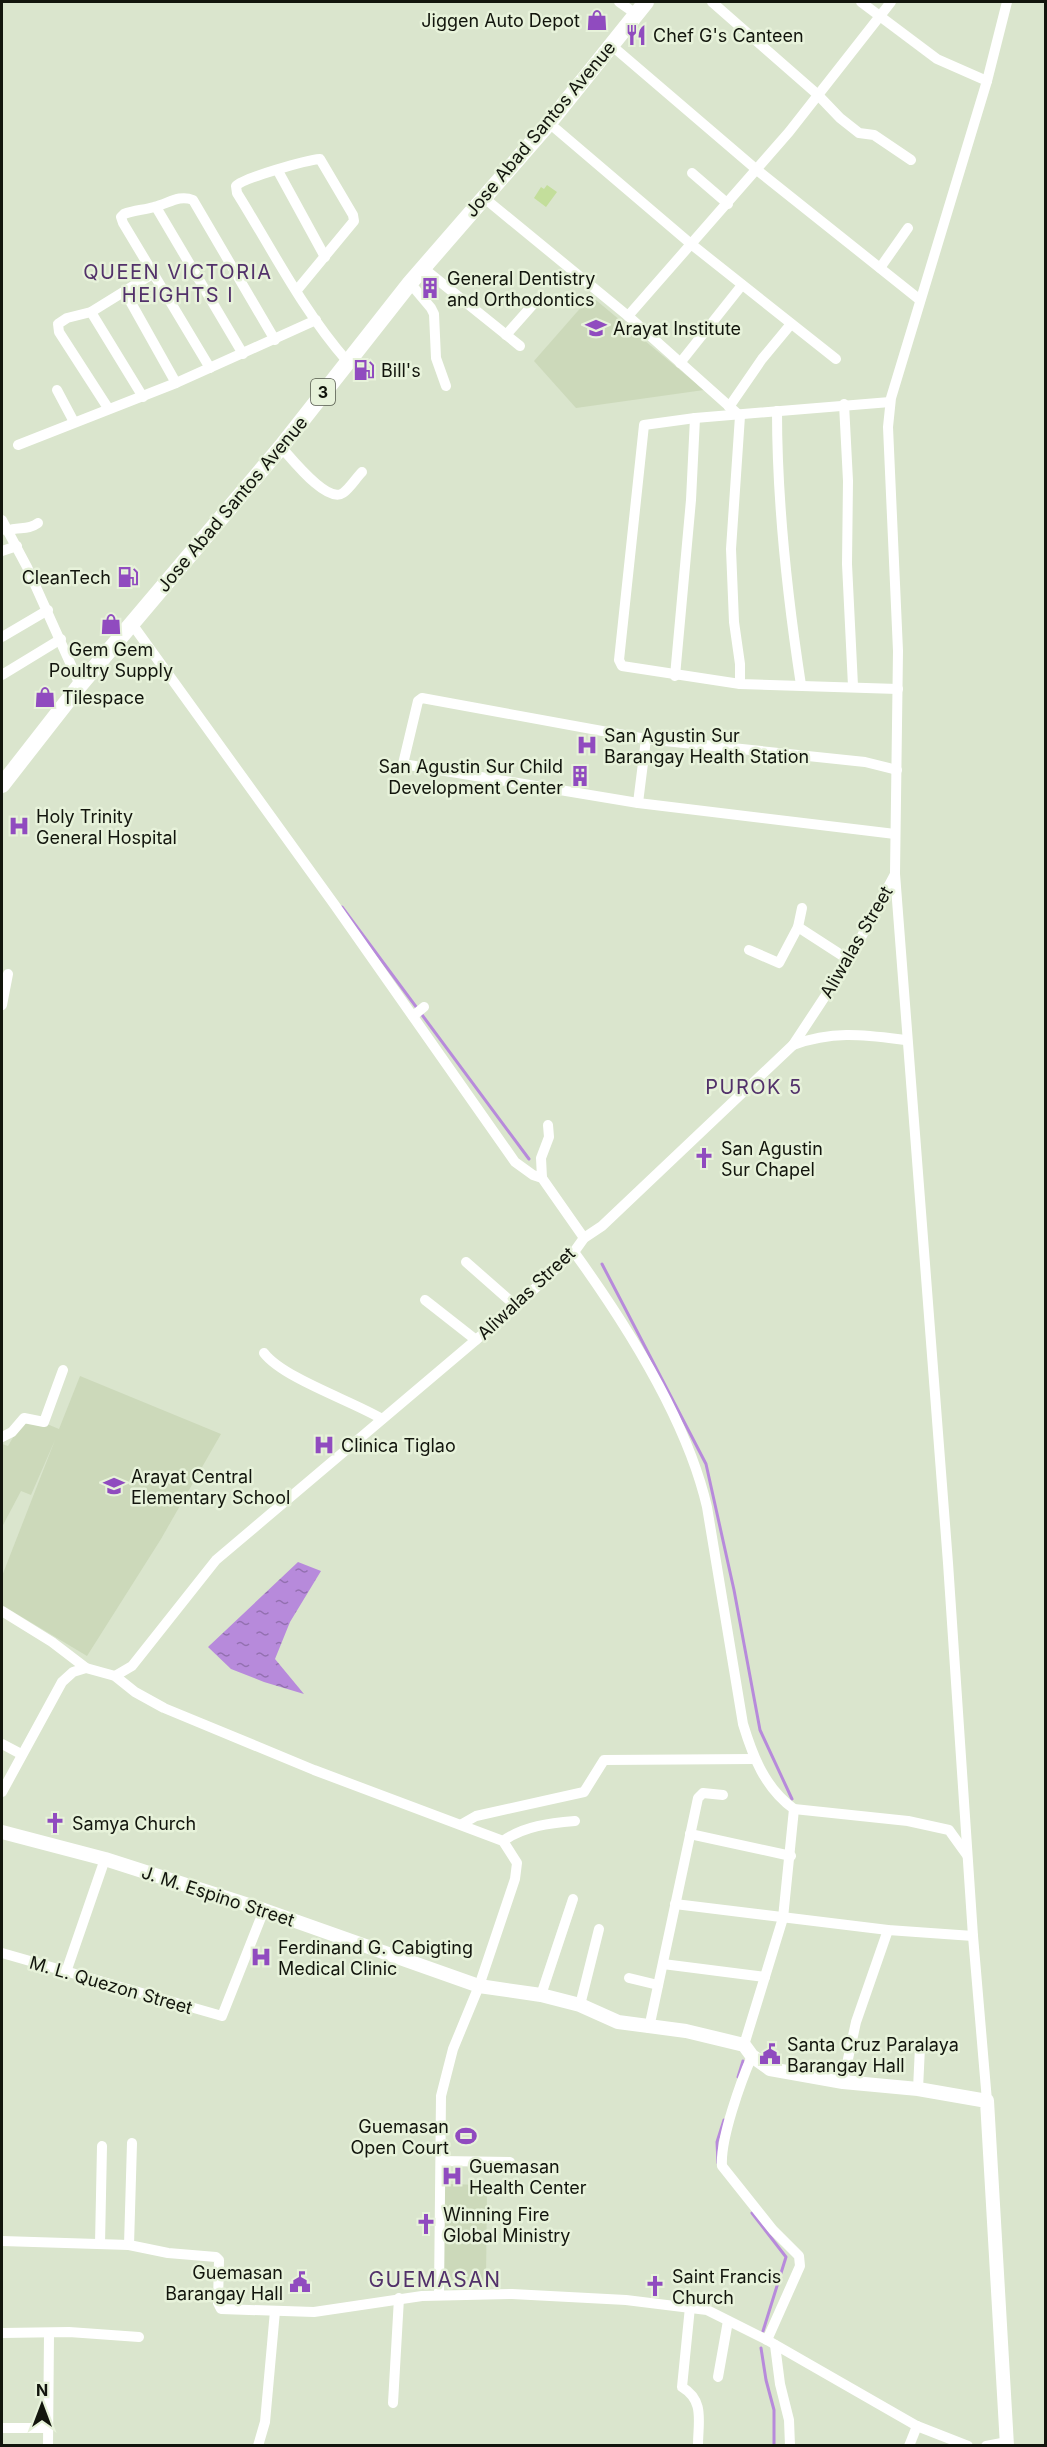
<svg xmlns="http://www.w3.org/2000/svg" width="1047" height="2447" viewBox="0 0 1047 2447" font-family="Inter,sans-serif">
<defs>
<pattern id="water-ripples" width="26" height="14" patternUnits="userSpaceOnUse" patternTransform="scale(1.5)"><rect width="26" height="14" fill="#b78adb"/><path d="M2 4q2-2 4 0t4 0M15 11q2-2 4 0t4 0" fill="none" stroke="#9370b0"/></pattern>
</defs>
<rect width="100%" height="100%" fill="#dae5cd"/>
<g fill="#ccd9ba">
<polygon points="591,296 704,390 576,408 534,361"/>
<polygon points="80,1376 221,1434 161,1539 87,1656 2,1605 2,1576 55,1440 31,1495 21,1491 2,1527 2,1444 8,1446 24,1419 47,1424 59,1429"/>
<polygon points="444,2184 487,2185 486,2281 443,2280"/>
</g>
<polygon fill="#c3de9b" points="547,185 557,192 546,207 534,198 541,187 544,189"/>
<polygon fill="url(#water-ripples)" points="298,1562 321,1571 290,1622 275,1659 304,1694 264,1682 231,1669 208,1647"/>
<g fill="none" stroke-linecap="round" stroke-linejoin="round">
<g stroke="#b78adb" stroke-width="3">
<polyline points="342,907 529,1159"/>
<polyline points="602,1264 706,1464 734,1590 760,1730 792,1799"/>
<polyline points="738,2077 743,2061"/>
<polyline points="718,2163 717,2142 724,2120"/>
<polyline points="752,2213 786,2257 763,2331"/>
<polyline points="761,2348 766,2380 774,2410 774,2446"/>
</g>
<g stroke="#fff" stroke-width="10">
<polyline points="619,2 636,14"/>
<polyline points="712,2 817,94 840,118 859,133 874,135 911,160"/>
<polyline points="861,2 937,59 987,81"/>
<polyline points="611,45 757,170 920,300"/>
<polyline points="549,123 691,244 836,359"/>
<polyline points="278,171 325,257"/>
<polyline points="692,173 728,204"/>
<polyline points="483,197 628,316 740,416 731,549 734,622 740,664 740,684"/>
<polyline points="156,207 243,354"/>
<polyline points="423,268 520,346"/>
<polyline points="880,268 908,228"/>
<polyline points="410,283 431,308 434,314 436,358 446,386"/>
<path d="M297,290L354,221L353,215L320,159C307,160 243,178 236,186L237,193C272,249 303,311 347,361"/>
<polyline points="125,292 176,383"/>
<polyline points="91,312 143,397"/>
<polyline points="628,316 789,132 891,2"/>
<polyline points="506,335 537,300"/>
<polyline points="680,363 742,285"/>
<path d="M210,368L123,223L121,217L124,214C134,210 144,210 154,207C168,204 179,194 193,200L275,340"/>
<polyline points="57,390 74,422"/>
<polyline points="890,402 695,418 644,425 619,660 622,666 740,684 898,689"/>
<polyline points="844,404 848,481 847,564 853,686"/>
<polyline points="729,407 762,359 791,324"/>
<polyline points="108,408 59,332 58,324 67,318 91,312 154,273"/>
<path d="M777,411C777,503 787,594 801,685"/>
<polyline points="18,445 176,383 316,320"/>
<path d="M281,447C292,459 327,504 343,493C350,488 356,478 362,472"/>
<polyline points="2,520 27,567 80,685"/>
<path d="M7,531C19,526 27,531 38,523"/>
<polyline points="2,551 17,546"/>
<polyline points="132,624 334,904 515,1162 533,1175 542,1178 584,1238"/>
<polyline points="2,637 48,610"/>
<polyline points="2,675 61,639"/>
<polyline points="675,676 691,500 695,418"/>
<polyline points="638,803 646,739"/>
<polyline points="895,834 638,803 403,764 418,701 422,698 646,739 865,762 897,770"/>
<polyline points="798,927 802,908"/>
<polyline points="749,950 779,963 798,927 849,960"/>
<polyline points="2,1005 8,974"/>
<polyline points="413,1016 424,1007"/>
<path d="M793,1045C834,1030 865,1035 906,1040"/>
<polyline points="542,1178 541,1158 549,1137 548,1125"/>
<path d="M574,1252C626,1324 687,1420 707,1507L743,1724C753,1757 765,1788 794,1809L908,1821L949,1830L967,1855"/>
<polyline points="466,1262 516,1306"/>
<polyline points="425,1300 476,1340"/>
<path d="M264,1353C283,1378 352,1401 382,1419"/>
<polyline points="2,1437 12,1432 24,1418 44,1422 63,1370"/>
<polyline points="2,1611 52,1642 86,1668 115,1676 135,1692 164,1708 314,1770 503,1841 517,1863 515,1879 479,1986 453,2049 441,2096 439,2294"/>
<polyline points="115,1676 132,1666 216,1560 516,1306 574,1252 584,1238 602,1226 793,1045 849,960 895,874"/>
<polyline points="2,1744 21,1754"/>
<polyline points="2,1792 62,1682 73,1672 86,1668"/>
<polyline points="462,1824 476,1816 584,1792 604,1760 754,1759"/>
<polyline points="690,1834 791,1856"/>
<path d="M503,1841C524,1826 550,1823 575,1821"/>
<polyline points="675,1904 888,1930 973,1936"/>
<polyline points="2,1953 222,2016 264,1910"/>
<polyline points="663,1964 765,1977"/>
<polyline points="66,1972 105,1859"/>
<polyline points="629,1978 658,1985"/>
<polyline points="541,1995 573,1899"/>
<polyline points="580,2005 599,1929"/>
<polyline points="649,2028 698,1798 703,1793 723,1795"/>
<polyline points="744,2045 783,1918 794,1809"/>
<path d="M752,2056C741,2081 720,2139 722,2166L773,2230L799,2256L800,2266L767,2340"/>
<polyline points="843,2082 856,2022 888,1930"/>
<polyline points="918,2089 920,2047"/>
<polyline points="987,2101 973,1936 948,1563 895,874 898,651 888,427 891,398 987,81 1007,2"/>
<polyline points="441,2161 510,2162"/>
<polyline points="2,2241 129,2245 168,2253 216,2257 219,2260 218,2303 221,2309 314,2312 422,2296 512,2294 626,2300 707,2310 767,2340 917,2426 968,2446"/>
<polyline points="100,2244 102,2146"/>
<polyline points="129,2245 132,2143"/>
<path d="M690,2307L682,2387C705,2401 698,2421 698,2446"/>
<polyline points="2,2333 69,2332 139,2337"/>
<polyline points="775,2345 780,2384 789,2420 790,2446"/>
<polyline points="718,2377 728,2321"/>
<polyline points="393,2403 399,2298"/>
<polyline points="2,2428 48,2428"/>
<polyline points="48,2446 49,2334"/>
<polyline points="258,2446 265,2422 275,2311"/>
<polyline points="909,2446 917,2426"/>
<polyline points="986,2446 1007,2442"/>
</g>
<polyline stroke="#fff" stroke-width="14" points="2,1832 105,1859 264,1910 479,1986 541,1995 580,2005 618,2022 686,2031 744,2045 752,2056 770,2069 843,2082 918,2089 987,2101 1007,2446"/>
<polyline stroke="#fff" stroke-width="16" points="2,785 80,685 281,447 410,283 549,123 646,2"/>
</g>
<defs>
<symbol id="shop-bare" viewBox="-9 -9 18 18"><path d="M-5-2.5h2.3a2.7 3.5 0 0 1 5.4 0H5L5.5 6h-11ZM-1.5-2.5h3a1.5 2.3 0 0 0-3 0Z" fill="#904bbf" stroke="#e7f2da" stroke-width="2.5" paint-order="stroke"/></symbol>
<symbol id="restaurant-bare" viewBox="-9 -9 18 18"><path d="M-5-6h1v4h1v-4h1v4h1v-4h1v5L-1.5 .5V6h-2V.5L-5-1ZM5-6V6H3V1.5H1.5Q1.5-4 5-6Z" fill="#904bbf" stroke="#e7f2da" stroke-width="2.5" paint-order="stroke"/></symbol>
<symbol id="building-bare" viewBox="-9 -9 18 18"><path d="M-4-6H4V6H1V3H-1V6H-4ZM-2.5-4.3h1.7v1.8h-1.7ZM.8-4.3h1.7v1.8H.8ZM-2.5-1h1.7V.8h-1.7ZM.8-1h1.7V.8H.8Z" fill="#904bbf" stroke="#e7f2da" stroke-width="2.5" paint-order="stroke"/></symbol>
<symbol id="school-bare" viewBox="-9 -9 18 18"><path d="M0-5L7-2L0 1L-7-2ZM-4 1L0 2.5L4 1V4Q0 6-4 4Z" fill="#904bbf" stroke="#e7f2da" stroke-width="2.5" paint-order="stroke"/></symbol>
<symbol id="fuel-bare" viewBox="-9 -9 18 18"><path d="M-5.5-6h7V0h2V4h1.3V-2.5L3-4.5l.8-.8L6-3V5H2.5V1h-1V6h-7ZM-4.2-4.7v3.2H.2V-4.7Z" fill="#904bbf" stroke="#e7f2da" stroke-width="2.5" paint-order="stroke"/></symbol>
<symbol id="hospital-bare" viewBox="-9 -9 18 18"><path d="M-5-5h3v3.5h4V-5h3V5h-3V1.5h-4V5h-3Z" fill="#904bbf" stroke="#e7f2da" stroke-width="2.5" paint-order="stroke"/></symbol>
<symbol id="church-bare" viewBox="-9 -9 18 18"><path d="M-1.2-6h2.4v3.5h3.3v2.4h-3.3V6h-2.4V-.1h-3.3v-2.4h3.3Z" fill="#904bbf" stroke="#e7f2da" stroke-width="2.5" paint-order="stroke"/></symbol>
<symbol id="civic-bare" viewBox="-9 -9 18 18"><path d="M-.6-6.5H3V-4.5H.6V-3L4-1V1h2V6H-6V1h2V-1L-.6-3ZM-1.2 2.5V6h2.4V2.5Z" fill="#904bbf" stroke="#e7f2da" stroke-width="2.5" paint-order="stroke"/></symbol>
<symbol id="stadium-bare" viewBox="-9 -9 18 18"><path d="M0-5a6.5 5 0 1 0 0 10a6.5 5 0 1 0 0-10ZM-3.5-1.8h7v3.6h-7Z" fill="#904bbf" stroke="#e7f2da" stroke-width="2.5" paint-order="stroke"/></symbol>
</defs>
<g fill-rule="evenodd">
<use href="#shop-bare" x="582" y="5" width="30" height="30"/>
<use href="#restaurant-bare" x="621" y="20" width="30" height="30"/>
<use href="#building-bare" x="415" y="273" width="30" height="30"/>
<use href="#school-bare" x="581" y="313" width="30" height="30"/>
<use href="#fuel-bare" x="349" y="355" width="30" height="30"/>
<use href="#fuel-bare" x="113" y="562" width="30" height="30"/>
<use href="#shop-bare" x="96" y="609" width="30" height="30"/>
<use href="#shop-bare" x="30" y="682" width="30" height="30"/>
<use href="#hospital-bare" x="572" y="730" width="30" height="30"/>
<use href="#building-bare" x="565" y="761" width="30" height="30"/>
<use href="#hospital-bare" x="4" y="811" width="30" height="30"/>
<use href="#church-bare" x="689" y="1143" width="30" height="30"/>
<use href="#hospital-bare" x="309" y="1430" width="30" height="30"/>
<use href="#school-bare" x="99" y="1471" width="30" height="30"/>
<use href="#church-bare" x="40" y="1808" width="30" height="30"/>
<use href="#hospital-bare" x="246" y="1942" width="30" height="30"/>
<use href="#civic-bare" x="755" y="2039" width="30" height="30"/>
<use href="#stadium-bare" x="451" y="2121" width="30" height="30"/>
<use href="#hospital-bare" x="437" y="2161" width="30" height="30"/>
<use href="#church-bare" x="411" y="2209" width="30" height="30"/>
<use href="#civic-bare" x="285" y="2267" width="30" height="30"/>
<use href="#church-bare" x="640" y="2271" width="30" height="30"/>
</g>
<g text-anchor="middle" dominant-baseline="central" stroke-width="5" stroke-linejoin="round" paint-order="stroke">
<rect fill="#e7f2da" stroke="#52574a" stroke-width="1.5" x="311" y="379" width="24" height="26" rx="4.5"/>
<g font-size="16" font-weight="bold" fill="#12150d">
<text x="323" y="392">3</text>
</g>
<g font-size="18" fill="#12150d" stroke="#e7f2da" text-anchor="start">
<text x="580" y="20" text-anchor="end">Jiggen Auto Depot</text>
<text x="653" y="35">Chef G's Canteen</text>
<text x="447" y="278">General Dentistry<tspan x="447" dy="21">and Orthodontics</tspan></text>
<text x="613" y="328">Arayat Institute</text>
<text x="381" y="370">Bill's</text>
<text x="111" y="577" text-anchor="end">CleanTech</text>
<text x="111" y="649" text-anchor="middle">Gem Gem<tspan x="111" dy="21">Poultry Supply</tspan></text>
<text x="62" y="697">Tilespace</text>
<text x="604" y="735">San Agustin Sur<tspan x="604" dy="21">Barangay Health Station</tspan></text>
<text x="563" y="766" text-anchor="end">San Agustin Sur Child<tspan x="563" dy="21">Development Center</tspan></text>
<text x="36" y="816">Holy Trinity<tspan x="36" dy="21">General Hospital</tspan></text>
<text x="721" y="1148">San Agustin<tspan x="721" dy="21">Sur Chapel</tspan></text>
<text x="341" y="1445">Clinica Tiglao</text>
<text x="131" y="1476">Arayat Central<tspan x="131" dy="21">Elementary School</tspan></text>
<text x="72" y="1823">Samya Church</text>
<text x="278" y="1947">Ferdinand G. Cabigting<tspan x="278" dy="21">Medical Clinic</tspan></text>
<text x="787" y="2044">Santa Cruz Paralaya<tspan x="787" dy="21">Barangay Hall</tspan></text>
<text x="449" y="2126" text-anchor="end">Guemasan<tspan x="449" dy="21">Open Court</tspan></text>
<text x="469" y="2166">Guemasan<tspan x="469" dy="21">Health Center</tspan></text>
<text x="443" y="2214">Winning Fire<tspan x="443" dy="21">Global Ministry</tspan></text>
<text x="283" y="2272" text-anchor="end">Guemasan<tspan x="283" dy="21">Barangay Hall</tspan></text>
<text x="672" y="2276">Saint Francis<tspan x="672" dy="21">Church</tspan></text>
</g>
<g font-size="18" fill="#12150d" stroke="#e7f2da">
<text transform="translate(540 129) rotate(-50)">Jose Abad Santos Avenue</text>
<text transform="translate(232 504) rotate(-50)">Jose Abad Santos Avenue</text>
<text transform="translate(856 942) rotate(-60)">Aliwalas Street</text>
<text transform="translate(526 1293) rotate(-43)">Aliwalas Street</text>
<text transform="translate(218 1896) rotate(18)">J. M. Espino Street</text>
<text transform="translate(111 1985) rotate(16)">M. L. Quezon Street</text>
</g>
<g font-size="20" letter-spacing="1.5" fill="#52316a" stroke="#e7f2da">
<text x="178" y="272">QUEEN VICTORIA<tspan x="178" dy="23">HEIGHTS I</tspan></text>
<text x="754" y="1087">PUROK 5</text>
</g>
<g font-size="21" letter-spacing="1.5" fill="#52316a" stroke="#e7f2da">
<text x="435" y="2279">GUEMASAN</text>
</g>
</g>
<rect width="1047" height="2447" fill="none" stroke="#12150d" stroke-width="6"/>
<g transform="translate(42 2405)" stroke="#e7f2da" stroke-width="4.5" paint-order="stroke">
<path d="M0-4.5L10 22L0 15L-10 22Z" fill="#12150d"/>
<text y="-9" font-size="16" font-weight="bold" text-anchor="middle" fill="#12150d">N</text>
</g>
</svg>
